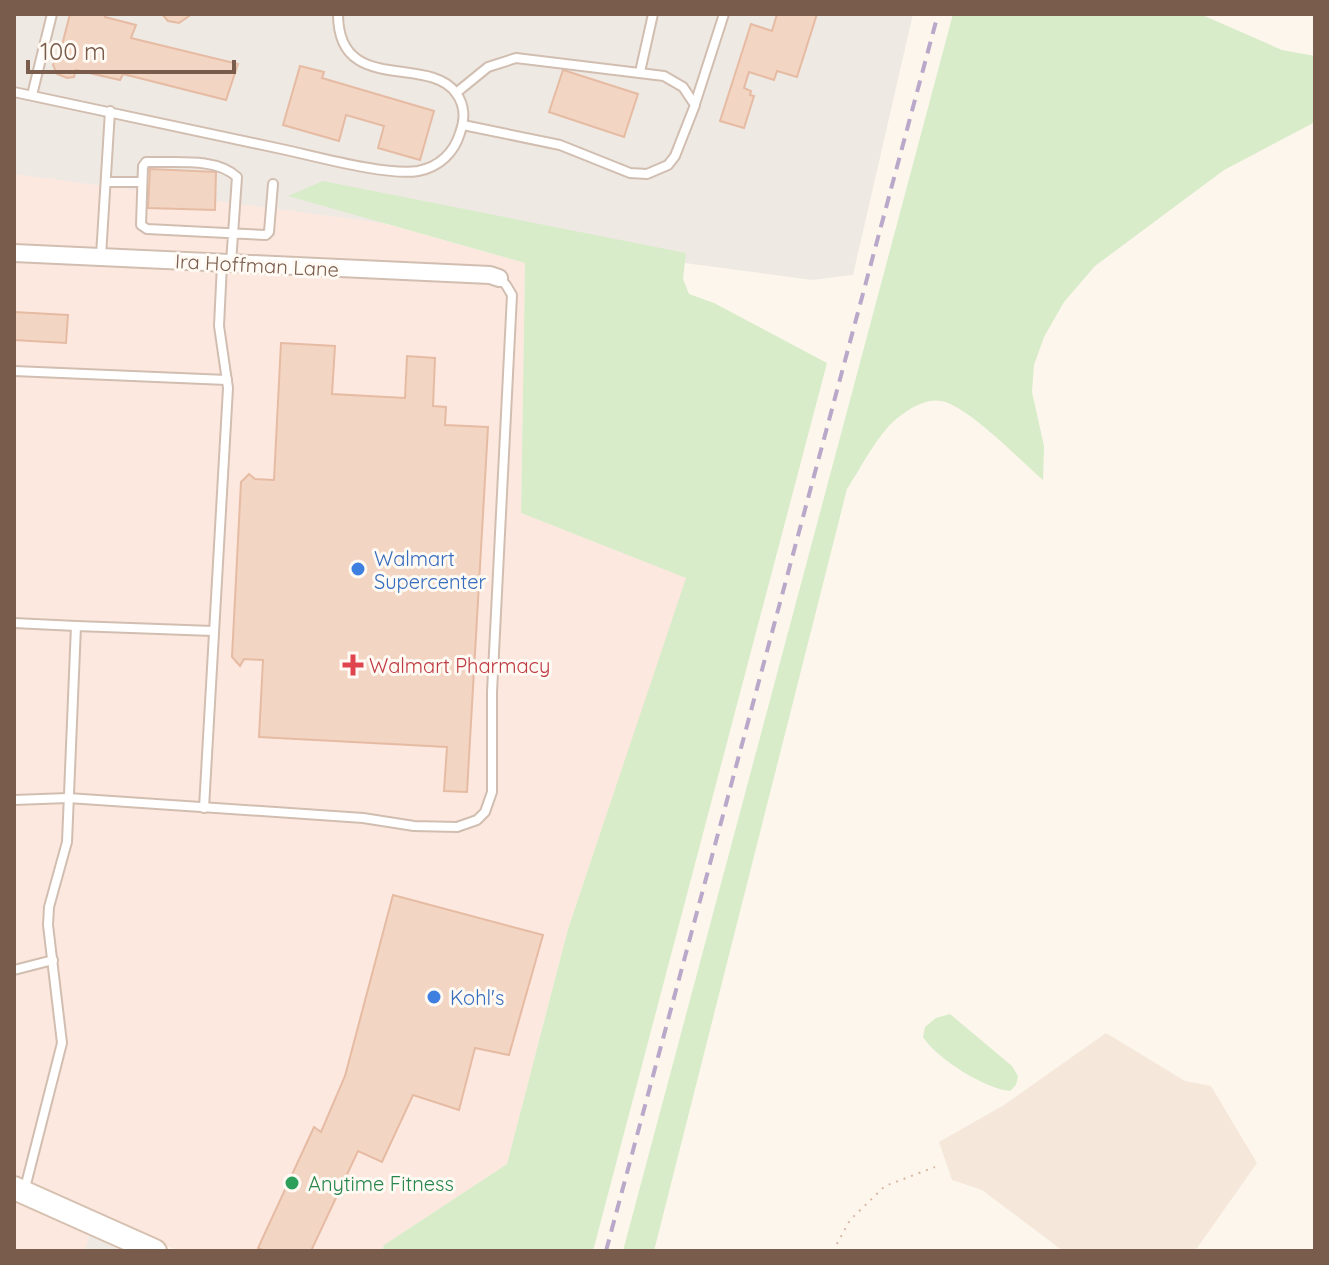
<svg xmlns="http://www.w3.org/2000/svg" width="1329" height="1265" viewBox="0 0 1329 1265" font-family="Quicksand,sans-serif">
<rect width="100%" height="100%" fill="#fdf6ec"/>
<polygon fill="#f5e8da" points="1106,1033 1185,1081 1211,1086 1257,1163 1195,1251 1063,1251 982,1190 952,1180 939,1142 1004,1105"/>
<g fill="#fde8e0">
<polygon points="14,119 525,263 521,513 687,578 568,929 507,1164 384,1245 382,1251 179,1251 14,1183"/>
<polygon points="14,1200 89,1235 85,1251 14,1251"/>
</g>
<g fill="#efe9e4">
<polygon points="14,14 913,14 853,275 812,280 14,174"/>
<polygon points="89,1235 122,1251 85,1251"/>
</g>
<g fill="#d8ecc9">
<path d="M953,14H1200L1282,50L1315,56V122L1224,170L1095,266L1064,302L1044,337L1034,365L1032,392L1044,446L1043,480C1021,461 967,405 941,401C923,397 899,415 888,427C872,445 860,469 847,489L654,1251H623Z"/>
<polygon points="323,181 686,253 683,279 689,294 714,303 827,363 593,1251 382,1251 384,1245 507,1164 568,929 686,578 521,513 525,263 288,196"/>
<path d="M950,1014L1012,1066L1018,1076L1016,1085L1010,1091C985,1089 936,1058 923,1037L925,1027L936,1018Z"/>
</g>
<g fill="#f3d5c3" stroke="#e6bba3" stroke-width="2">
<polygon points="70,14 106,14 105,17 136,25 131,38 238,64 226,100 123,74 120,80 76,70 74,77 67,78 57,74 53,65 61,49"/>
<polygon points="162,14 192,14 179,23 168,21"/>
<polygon points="777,14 817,14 797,77 777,71 774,80 749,72 744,88 751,91 750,95 754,96 744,128 720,121 751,24 772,31"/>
<polygon points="300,66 324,72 322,78 434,111 420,160 378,148 384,126 346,115 339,141 283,125"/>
<polygon points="563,70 638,94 624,137 549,112"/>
<polygon points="150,169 216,172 215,210 148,208"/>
<polygon points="14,312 68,315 66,343 14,340"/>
<polygon points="281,343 335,346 332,394 405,398 407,356 435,358 433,406 446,407 445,425 488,427 467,792 444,791 447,747 259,737 263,660 244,659 240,666 232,657 241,482 249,474 255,479 274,480"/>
<polygon points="393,895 543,935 509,1055 475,1048 459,1110 413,1095 382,1162 358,1151 311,1251 265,1251 258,1248 314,1127 321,1132 345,1076"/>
</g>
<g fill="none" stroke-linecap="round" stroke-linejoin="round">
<defs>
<g id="lane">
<polyline points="640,72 653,14"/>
<path d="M14,92C105,111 196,130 286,150C318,157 388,176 418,171C439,167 454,153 460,133C465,120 465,105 456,93C428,54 338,96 338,14"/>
<polyline points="456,93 488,67 516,58 664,76 683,87 695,105 675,156 668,165 647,174 630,173 560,145 463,125"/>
<polyline points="32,95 52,14"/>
<polyline points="695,104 724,14"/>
<polyline points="106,182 142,182"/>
<polyline points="101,256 110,111"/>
<path d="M231,263L237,177C216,157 174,163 146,162L143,166L141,225L147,229L266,235L269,232L273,184"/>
<polyline points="14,371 227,380"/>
<polyline points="14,623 76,626"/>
<polyline points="14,800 68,798 363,818 414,826 457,827 477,820 485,812 492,792 492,692 512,295 506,285 499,278"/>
<polyline points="204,808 228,388 219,326 222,264"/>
<polyline points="14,970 53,960"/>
<polyline points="24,1192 62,1043 48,925 49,907 67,842 76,626 213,631"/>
</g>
<polyline id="street" points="14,253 490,275 499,278"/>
<polyline id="secondary" points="14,1188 155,1251"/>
</defs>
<use href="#lane" stroke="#d1beb0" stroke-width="12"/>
<use href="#street" stroke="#d1beb0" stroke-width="20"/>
<use href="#secondary" stroke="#d6c0b0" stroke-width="26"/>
<polyline stroke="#d9b8a5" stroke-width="2" stroke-dasharray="2 6" stroke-linecap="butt" points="833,1251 850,1220 885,1186 935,1167"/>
<use href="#lane" stroke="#fff" stroke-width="8"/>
<use href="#street" stroke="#fff" stroke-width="16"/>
<use href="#secondary" stroke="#fff" stroke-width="22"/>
<polyline stroke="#b9a8c9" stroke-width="4" stroke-dasharray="12 8" stroke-linecap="butt" points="606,1251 938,14"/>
</g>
<g fill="#3f7fe0" stroke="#fffaf3" stroke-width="3">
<circle cx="358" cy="569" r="8"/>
<circle cx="434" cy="997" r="8"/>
</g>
<path fill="#e0444e" stroke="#fffaf3" stroke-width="3" d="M349 653h8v8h8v8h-8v8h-8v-8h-8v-8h8z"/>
<circle fill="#2e9e5b" stroke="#fffaf3" stroke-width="3" cx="292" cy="1183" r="8"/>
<g text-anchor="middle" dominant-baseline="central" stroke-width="6" stroke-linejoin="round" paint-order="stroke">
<g font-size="20" fill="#7a5c4d" stroke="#fffaf3">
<text transform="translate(257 265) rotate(3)">Ira Hoffman Lane</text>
</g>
<g font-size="20" fill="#366cbe" stroke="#fffaf3" text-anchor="start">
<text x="374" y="558">Walmart<tspan x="374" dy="23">Supercenter</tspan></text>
<text x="450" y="997">Kohl's</text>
</g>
<g font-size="20" fill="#be3a42" stroke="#fffaf3" text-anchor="start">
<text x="369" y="665">Walmart Pharmacy</text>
</g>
<g font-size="20" fill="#27864d" stroke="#fffaf3" text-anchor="start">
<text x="308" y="1183">Anytime Fitness</text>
</g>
</g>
<rect width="1329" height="1265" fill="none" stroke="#7a5c4d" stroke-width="32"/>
<path d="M28 60v12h206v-12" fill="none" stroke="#7a5c4d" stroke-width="4"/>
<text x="40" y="60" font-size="24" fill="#7a5c4d" stroke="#fffaf3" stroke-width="6" paint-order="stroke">100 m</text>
</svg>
